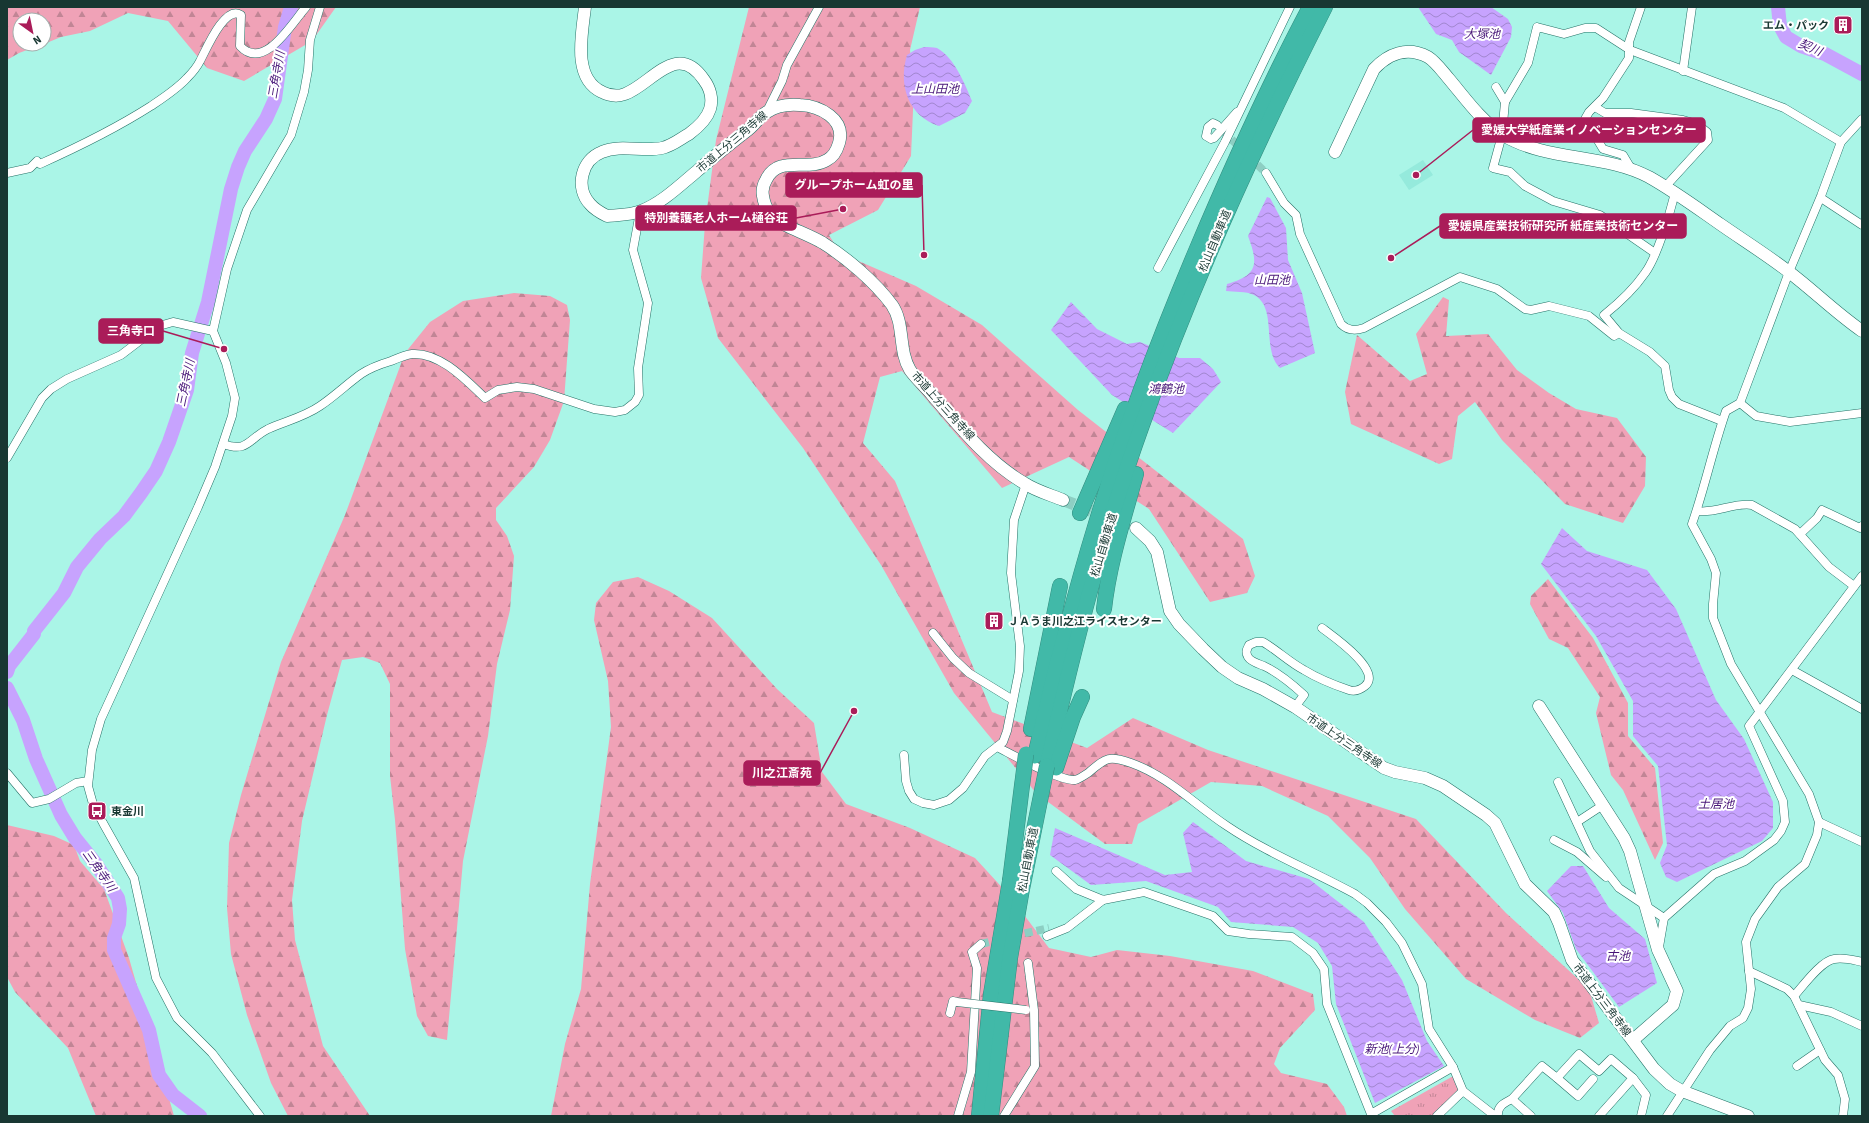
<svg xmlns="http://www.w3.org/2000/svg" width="1869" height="1123" viewBox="0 0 1869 1123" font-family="'Source Sans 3','Noto Sans JP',sans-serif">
<defs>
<pattern id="grass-tufts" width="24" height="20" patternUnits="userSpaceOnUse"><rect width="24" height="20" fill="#f0a2b7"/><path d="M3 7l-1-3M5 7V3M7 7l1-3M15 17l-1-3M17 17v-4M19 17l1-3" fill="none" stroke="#c18595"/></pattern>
<pattern id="forest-firs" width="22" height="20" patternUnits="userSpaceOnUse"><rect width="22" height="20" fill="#f0a2b7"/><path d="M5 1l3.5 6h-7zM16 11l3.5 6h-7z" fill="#c18595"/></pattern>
<pattern id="water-waves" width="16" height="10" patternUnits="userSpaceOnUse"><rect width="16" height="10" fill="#c7a3fe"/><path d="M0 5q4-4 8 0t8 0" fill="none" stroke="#a186ce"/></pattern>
</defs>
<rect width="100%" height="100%" fill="#aaf5e7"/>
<polygon fill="#95eadc" points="1423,160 1433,175 1409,190 1399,175"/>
<polygon fill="url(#grass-tufts)" points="1455,1075 1461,1091 1435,1116 1395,1116 1391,1111"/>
<g fill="url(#forest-firs)">
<polygon points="7,7 336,7 312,41 244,81 207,68 168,21 128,13 90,31 61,37 44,44 44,20 20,20 20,44 43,44 19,53 7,60"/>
<polygon points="749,7 920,7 910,50 914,88 911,156 878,210 829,235 840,253 916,286 982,325 1078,410 1243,539 1255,576 1247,593 1210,602 1149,509 1069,457 1002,488 902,371 880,377 863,443 895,481 992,712 1087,748 1133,718 1208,750 1416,819 1506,913 1589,989 1599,1023 1580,1038 1535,1020 1466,979 1405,909 1370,858 1328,816 1262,786 1211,782 1138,824 1132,844 1105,844 1036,793 954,693 881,565 803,448 718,338 701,278 705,224 716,140"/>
<polygon points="514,293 550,296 567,305 570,320 564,401 550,440 534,467 496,508 496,520 507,536 514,556 510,610 497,664 488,736 463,861 447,1040 428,1036 417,1016 405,949 395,820 390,776 390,684 380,663 363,657 342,660 327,715 302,821 292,900 295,940 323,1046 370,1116 288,1116 271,1083 247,1015 231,954 227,908 229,843 241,795 281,662 345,515 405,353 430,322 463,301"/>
<polygon points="1443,297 1449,300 1446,336 1488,334 1517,370 1549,393 1576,409 1617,418 1646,457 1645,486 1623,523 1565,504 1502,440 1475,402 1458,416 1452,459 1439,464 1351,424 1345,392 1357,335 1410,381 1427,374 1416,334"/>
<polygon points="638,577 669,591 712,618 777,689 814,723 822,772 846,804 910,828 975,858 1009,895 1049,948 1091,957 1117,950 1170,956 1253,971 1313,994 1315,1010 1280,1048 1274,1064 1281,1073 1327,1084 1344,1107 1347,1116 551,1116 565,1044 581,989 590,884 611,727 608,681 594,620 596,603 613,582"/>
<polygon points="1548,579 1593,638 1628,703 1628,736 1655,768 1663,843 1655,860 1623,790 1611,775 1596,713 1600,697 1568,648 1549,639 1530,604 1531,596"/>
<polygon points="7,825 54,836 74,845 80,861 104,889 129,958 174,1116 96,1116 68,1048 15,992 7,977"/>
</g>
<g fill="url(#water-waves)">
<polygon points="1418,7 1491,7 1508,19 1512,27 1511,37 1491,75 1459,52 1452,40 1436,34"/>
<path d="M924,47C928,47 933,47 937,48C954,57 965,84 972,101L965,113L939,126C908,116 898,85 907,55L915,50Z"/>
<path d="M1267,197L1270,198L1286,228L1288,260L1302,293L1315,353L1280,368C1261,350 1278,307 1254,295C1246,291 1234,292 1226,291L1227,284C1259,275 1258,263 1248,236Z"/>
<polygon points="1071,302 1097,329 1127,344 1140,342 1179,358 1200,358 1213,369 1221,382 1173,433 1112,395 1051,330"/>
<polygon points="1562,528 1587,551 1647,570 1676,609 1716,700 1744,739 1773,802 1773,828 1762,841 1677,882 1666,877 1660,863 1667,845 1658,766 1633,736 1633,701 1596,636 1541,564"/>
<polygon points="1193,822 1246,861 1309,879 1364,922 1402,980 1427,1041 1444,1066 1375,1103 1336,1004 1332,966 1318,943 1293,927 1231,922 1218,907 1146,881 1091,885 1050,855 1055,828 1165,875 1192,872 1183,833"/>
<polygon points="1571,866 1583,866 1609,908 1645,939 1657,983 1619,1007 1576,949 1563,913 1547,891"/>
</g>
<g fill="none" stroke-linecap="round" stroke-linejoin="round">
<g stroke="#c7a3fe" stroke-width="14">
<polyline points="1778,7 1780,26 1786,37 1801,46 1825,54 1862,74"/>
<polyline points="7,672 9,666 34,634 34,631 64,593 77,567 100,539 124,516 141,493 156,471 169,442 187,390 192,353 208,302 231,189 238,167 245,151 266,119 275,99 285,27 291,7"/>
<polyline points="7,688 23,720 36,759 61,815 75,838 96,864 118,898 120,909 119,924 114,938 114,950 149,1030 159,1075 173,1095 200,1116"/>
</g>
<g stroke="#8dcfc3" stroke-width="8" stroke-dasharray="8 4" stroke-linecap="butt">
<polyline points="1223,131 1266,173"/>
<polyline points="1013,936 1049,928"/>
<polyline points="981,944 1001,939"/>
</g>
<polyline stroke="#8dcfc3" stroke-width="12" stroke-dasharray="12 6" stroke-linecap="butt" points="1063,500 1107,517"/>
<defs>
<g id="street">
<polyline points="1683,71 1692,7"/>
<polyline points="1496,87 1505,102 1502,135 1493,168 1510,172 1525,186 1553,201 1600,215 1655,253"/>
<polyline points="1505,102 1528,63 1537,27 1564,34 1585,28 1596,28 1630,50 1784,108 1841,142"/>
<polyline points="1595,107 1605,113 1631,113 1683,120 1697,124 1707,132 1708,140 1665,187"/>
<polyline points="767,111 782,81 787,65 819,7"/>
<polyline points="1217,125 1213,123 1208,127 1206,136 1211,139 1214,138 1237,112"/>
<polyline points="1632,170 1623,155 1603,149 1585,119 1589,112 1603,98 1629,58 1629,42 1641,7"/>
<path d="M7,173L30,168L37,161L40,164C78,147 115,129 151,106C163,98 177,89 187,78C192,73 197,67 200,61C206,50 225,4 241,15L240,46C264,72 292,23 306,7"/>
<path d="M1266,173L1284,203L1296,215L1300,234L1341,324C1348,331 1355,331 1364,328L1460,277L1497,289L1525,309L1531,310L1549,306L1589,316L1614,336L1619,333"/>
<path d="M1675,193C1670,213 1657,257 1645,273C1634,289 1619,303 1604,315L1619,333L1650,352L1665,366L1669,390L1672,397L1679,404L1722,421"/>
<polyline points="1821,198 1862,225"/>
<polyline points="1158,268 1225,142 1290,7"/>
<polyline points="1740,403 1756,416 1790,422 1862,413"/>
<path d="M223,444C248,453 248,439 268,429C286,421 304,417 320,406C335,396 347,384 361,374C370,368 381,364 391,361C398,358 405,355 412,354C440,352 466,380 485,398L498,390L517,387L534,389L594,409L615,412L625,410L635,402L639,395L638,368L648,303L633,250L640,212"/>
<polyline points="7,458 42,398 51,389 67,379 121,355 159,326 173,322 213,331"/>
<path d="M1697,511C1716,514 1734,502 1752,505L1795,529L1829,567L1854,586"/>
<polyline points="1800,534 1817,518 1822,510 1860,528 1862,526"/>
<polyline points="933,633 953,658 969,673 1013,700"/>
<polyline points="1792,670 1862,709"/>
<path d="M1295,707L1304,695C1292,684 1279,673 1264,666C1259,664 1251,662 1248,657C1245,652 1247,649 1249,645L1256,642H1263C1277,650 1289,662 1304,670C1317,678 1334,685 1349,690C1355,692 1360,690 1365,686C1383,671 1334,637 1322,628"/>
<path d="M997,747C1013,755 1059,781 1075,780C1079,779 1085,775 1088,773C1106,758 1108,755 1131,763C1168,776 1195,805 1227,826C1267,853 1313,871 1355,894L1367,903L1386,922L1402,943L1422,984L1429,1029L1453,1067L1463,1091L1495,1116"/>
<polyline points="904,755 906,781 909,791 914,799 923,803 934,805 949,800 963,788 985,756 1003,742 1007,731 1019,671 1020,646 1011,573 1014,520 1026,484"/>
<polyline points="7,773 32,803 49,799 76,783 88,781"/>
<polyline points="1558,782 1590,851 1619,888 1664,918 1714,874 1745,861 1774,840 1781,831 1785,822 1783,801 1749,726 1862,576"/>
<polyline points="1577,822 1603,805"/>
<polyline points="1819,822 1862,842"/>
<polyline points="1554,840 1577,852 1606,877"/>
<polyline points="1056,871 1076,889 1103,900 1144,892 1213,916 1228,931 1249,934 1292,937 1313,953 1324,969 1327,1004 1371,1114 1453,1067"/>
<polyline points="1047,936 1067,928 1103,900"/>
<polyline points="1659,947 1664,918"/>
<polyline points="1749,971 1787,989 1794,996 1825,1060 1838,1075 1845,1099 1843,1116"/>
<path d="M1794,996C1803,986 1821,961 1834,959C1844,957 1853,960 1862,962"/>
<polyline points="1799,1005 1831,1012 1862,1026"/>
<polyline points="950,1013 953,1001 957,1002"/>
<polyline points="1797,1066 1820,1050"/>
<polyline points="1557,1078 1578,1096 1593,1079"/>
<polyline points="1512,1099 1542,1066 1557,1078 1579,1054 1599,1071 1611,1059 1633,1078 1646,1095 1641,1116"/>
<polyline points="260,1116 212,1053 177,1018 156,978 134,878 103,823 93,804 88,786 92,750 101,719 198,507 215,467 232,416 235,398 226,363 213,331 227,269 247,210 291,135 304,92 308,70 310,40 320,7"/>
<polyline points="958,1116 971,1072 977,968 972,952 981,944"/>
<polyline points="1004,1116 1035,1066 1034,1010 1028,963"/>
<polyline points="1437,1116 1463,1091"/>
<path d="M1498,1116C1497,1106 1504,1103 1512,1099L1531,1116"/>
<polyline points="1599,1116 1633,1078"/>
<path d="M1667,1116L1710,1050L1730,1026L1743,1018L1748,1008L1751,989L1746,942L1755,919L1778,887L1805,864L1817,835L1819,822L1809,794L1731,664L1713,618V604L1716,573L1711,559L1692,524C1705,487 1713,448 1726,411L1740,403L1789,272L1821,196L1841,142L1862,119"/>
</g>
<g id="secondary">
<path d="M585,7C582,34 572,78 602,92C610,96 617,97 625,94C652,84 677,40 704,80C710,88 713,99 710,109C707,119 697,128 689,134C680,139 672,146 662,148C643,152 620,144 602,152C581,160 575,188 590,204C595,210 601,213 607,216C618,215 631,215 641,211C662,203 679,186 696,172C713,157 731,143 749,129C755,124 760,116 767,112C776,106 789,104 800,105C820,106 846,119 839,143C837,150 833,157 827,160C808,172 778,154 766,180C763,185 762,191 763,196C765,210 772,218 785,225C797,231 811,236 823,243C847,258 875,282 892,305C905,324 898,350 910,370C916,379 926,387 933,396C960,427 988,462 1024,483C1036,491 1051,495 1063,500"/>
<path d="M1335,152L1374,69C1388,54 1407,46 1428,57C1436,62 1442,71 1449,79C1465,98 1481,121 1503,135C1548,162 1603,153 1649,177C1674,191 1697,208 1720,224C1743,240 1767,255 1789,272C1814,291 1836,313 1862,331"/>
<polyline points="1136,528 1150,541 1157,552 1170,611 1179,624 1203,649 1222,667 1238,678 1263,689 1295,707 1384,768 1395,772 1425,778 1443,786 1486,815 1495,823 1525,884 1554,912 1559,923 1572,960 1654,1069 1670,1084 1682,1091 1748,1116"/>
<polyline points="1539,706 1624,838 1630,851 1658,950 1677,991 1673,1005 1633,1040"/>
</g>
<g id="highway">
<polyline points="1080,513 1125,409"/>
<path d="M1104,609C1109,563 1124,518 1136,474"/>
<polyline points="1031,729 1060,586"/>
<path d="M1035,756C1053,679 1072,602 1095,527C1123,433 1158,341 1196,251C1231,168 1268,86 1310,7"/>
<path d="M1047,766C1073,651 1102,536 1142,425C1193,281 1256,143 1325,7"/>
<polyline points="1056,768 1073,717 1082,697"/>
<polyline points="979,1116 991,994 1010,881"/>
<polyline points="991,1116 1010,958 1022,889"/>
</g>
</defs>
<use href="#street" stroke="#257267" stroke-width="9"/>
<use href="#secondary" stroke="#257267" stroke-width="13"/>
<use href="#highway" stroke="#338c7f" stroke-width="16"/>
<use href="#street" stroke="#fff" stroke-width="8"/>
<use href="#secondary" stroke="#fff" stroke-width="12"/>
<use href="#highway" stroke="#41b9a8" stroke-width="15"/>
<defs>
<polyline id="street-bridge" points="957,1002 1026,1010"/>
<g id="highway-bridge">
<polyline points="1010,881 1026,754"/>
<polyline points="1022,889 1047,766"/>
</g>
</defs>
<use href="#street-bridge" stroke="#257267" stroke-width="9" stroke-linecap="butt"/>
<use href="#highway-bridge" stroke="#338c7f" stroke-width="16" stroke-linecap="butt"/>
<use href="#street-bridge" stroke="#fff" stroke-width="8"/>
<use href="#highway-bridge" stroke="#41b9a8" stroke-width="15"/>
</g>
<defs>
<symbol id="building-square" viewBox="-11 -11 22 22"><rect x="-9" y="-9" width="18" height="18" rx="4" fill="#aa1c59" stroke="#fff"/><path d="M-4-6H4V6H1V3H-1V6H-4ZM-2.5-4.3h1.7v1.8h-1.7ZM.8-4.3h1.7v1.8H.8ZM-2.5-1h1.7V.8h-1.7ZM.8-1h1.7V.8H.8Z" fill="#fff"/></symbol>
<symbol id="bus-square" viewBox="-11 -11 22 22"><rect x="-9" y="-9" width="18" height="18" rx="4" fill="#aa1c59" stroke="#fff"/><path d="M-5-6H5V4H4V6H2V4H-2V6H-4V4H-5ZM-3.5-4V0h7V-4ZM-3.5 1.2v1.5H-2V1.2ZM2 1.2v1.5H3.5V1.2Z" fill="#fff"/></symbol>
</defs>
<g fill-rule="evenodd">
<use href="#building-square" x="1832" y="14" width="22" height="22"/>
<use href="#building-square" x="983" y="610" width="22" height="22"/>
<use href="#bus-square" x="86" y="800" width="22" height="22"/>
</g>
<g text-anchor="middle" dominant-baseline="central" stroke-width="4" stroke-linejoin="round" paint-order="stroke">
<g font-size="11" font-weight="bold" fill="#183732" stroke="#fff" text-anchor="start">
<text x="1829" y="25" text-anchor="end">エム・パック</text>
<text x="1008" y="621">ＪＡうま川之江ライスセンター</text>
<text x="111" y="811">東金川</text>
</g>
<g font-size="11" fill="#183732" stroke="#fff">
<text transform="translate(732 142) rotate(-40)">市道上分三角寺線</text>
<text transform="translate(1215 241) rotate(-67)">松山自動車道</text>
<text transform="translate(943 406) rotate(48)">市道上分三角寺線</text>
<text transform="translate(1104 545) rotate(-73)">松山自動車道</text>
<text transform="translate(1344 741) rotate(34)">市道上分三角寺線</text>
<text transform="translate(1028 860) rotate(-79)">松山自動車道</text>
<text transform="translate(1602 1000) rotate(53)">市道上分三角寺線</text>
</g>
<g font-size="12" font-style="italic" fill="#471477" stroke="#fff">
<text x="1482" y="34">大塚池</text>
<text transform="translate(1810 48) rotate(23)">契川</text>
<text transform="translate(277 75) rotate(-80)">三角寺川</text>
<text x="935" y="89">上山田池</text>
<text x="1272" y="280">山田池</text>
<text transform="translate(186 383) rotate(-78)">三角寺川</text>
<text x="1166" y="389">鴻鶴池</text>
<text x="1716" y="804">土居池</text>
<text transform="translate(99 871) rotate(55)">三角寺川</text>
<text x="1618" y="956">古池</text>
<text x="1392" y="1049">新池(上分)</text>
</g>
</g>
<path fill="none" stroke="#aa1c59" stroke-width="1.5" d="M1416 175L1473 130M924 255L922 185M843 209L796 218M1391 258L1440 226M224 349L163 331M854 711L820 773"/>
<g fill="#aa1c59" stroke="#fff" stroke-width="1.5">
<circle cx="1416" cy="175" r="4"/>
<circle cx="924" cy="255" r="4"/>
<circle cx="843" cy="209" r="4"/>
<circle cx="1391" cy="258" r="4"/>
<circle cx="224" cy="349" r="4"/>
<circle cx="854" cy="711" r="4"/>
</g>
<g fill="#aa1c59" stroke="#aa1c59" stroke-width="1.5">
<rect x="1473" y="118" width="232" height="24" rx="4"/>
<rect x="786" y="173" width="136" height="24" rx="4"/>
<rect x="636" y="206" width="160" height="24" rx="4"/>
<rect x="1440" y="214" width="246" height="24" rx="4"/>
<rect x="99" y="319" width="64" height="24" rx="4"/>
<rect x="744" y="761" width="76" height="24" rx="4"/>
</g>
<g font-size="12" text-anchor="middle" font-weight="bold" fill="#fff">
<text x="1589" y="134">愛媛大学紙産業イノベーションセンター</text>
<text x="854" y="189">グループホーム虹の里</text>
<text x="716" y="222">特別養護老人ホーム樋谷荘</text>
<text x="1563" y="230">愛媛県産業技術研究所 紙産業技術センター</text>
<text x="131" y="335">三角寺口</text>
<text x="782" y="777">川之江斎苑</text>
</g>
<rect width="1869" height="1123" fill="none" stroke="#183732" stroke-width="16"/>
<g transform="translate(32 32) rotate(147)"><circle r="19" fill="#ffffff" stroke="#a3afad"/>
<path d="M0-3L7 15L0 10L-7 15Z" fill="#aa1c59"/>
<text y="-6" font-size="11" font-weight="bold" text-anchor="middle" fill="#183732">N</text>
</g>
</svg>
